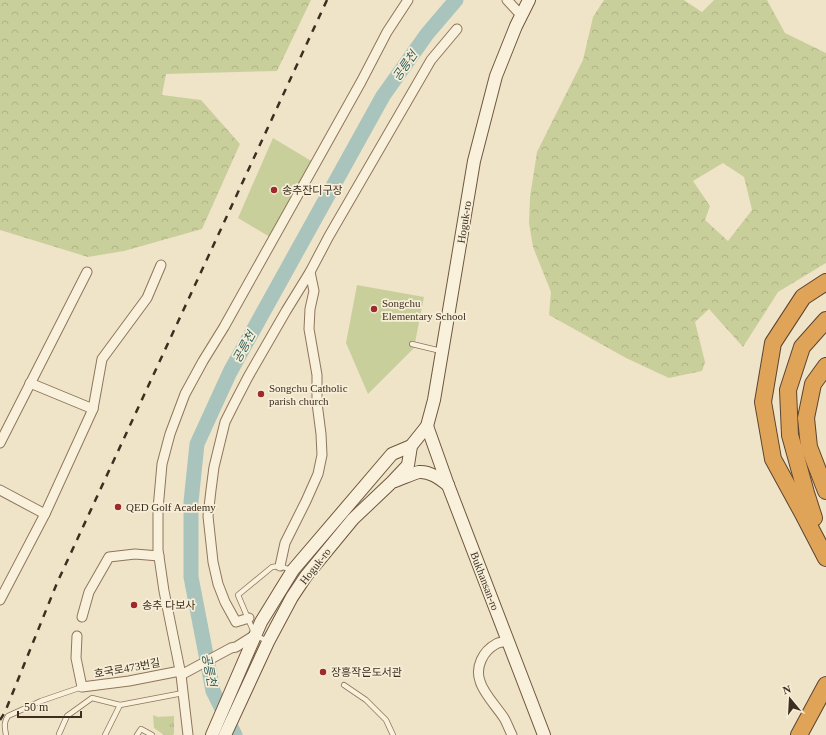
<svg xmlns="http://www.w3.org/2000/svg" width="826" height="735" viewBox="0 0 826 735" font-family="'Times New Roman','Noto Sans KR',serif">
<defs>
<pattern id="forest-crowns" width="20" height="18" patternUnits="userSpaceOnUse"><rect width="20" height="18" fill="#c9cf9b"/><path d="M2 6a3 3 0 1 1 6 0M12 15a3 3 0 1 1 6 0" fill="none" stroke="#aeb285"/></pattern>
<pattern id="park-tufts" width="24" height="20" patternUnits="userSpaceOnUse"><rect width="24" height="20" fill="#c9cf9b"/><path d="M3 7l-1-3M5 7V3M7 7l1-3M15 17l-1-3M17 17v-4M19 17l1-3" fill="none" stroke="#aeb285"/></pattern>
</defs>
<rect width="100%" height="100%" fill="#f0e4c8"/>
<g fill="url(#forest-crowns)" fill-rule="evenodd">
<polygon points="0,0 311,0 277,71 166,74 162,95 201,100 240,144 202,229 124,251 88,257 0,230"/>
<path d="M604,0H684L702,12L714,0H767L785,33L826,53V263L778,292L743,347L709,309L695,322L705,362L702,371L669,378L626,358L549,315L551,292L533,247L529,223L530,197L537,152L583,60L593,17ZM723,163L744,177L752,210L728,241L705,220L710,206L693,181Z"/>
</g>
<polygon fill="url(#park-tufts)" points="153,715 158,717 174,716 174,734 173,735 164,735 154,728"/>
<g fill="#c9cf9b">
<polygon points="273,138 313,162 270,237 238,218"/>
<polygon points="357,285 424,297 414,348 368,394 346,343"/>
</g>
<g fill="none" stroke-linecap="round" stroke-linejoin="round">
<polyline stroke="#a9c4bc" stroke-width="15" points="235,735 213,691 191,577 191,502 197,444 230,372 383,96 427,34 456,0"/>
<defs>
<g id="lane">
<polyline points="412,344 441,351"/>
<polyline points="267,641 255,635 238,595 272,567 280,566 291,570"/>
<polyline points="344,685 366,700 386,720 393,735"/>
<polyline points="59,734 67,716 92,698 120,705"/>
<path d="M6,735C5,728 3,723 8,716L41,701L82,687"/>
<polyline points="105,735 120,705 183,693"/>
<polyline points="137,735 141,729 152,735"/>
</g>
<g id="street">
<polyline points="507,0 521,15"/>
<polyline points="30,383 93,409 45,514"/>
<polyline points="93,409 102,359 147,298 161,265"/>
<polyline points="0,443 87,272"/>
<polyline points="0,490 45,514 0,600"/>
<polyline points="280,566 285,543 306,501 318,474 322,455 321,434 317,403 317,375 309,329 310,309 314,291 310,272"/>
<polyline points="82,617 89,592 109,557 135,554 159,556"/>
<polyline points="249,618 236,622 225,602 218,584 213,562 208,516 211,490 214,467 225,422 234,404 248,377 286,311 310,272 329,236 431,60 457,29"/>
<polyline points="77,636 76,658 82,687 129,681 180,671"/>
<path d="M508,641C504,642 499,642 496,644C483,651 475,667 480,681C483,693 497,707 504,718C507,723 509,729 512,735"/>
<polyline points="181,675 231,648 236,647 255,635"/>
<polyline points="188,735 181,675 164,591 158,550 158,509 162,464 170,434 185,394 203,361 224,327 361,82 387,32 408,0"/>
</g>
<g id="secondary">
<polyline points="427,426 448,485 544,735"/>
<path d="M395,481C401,479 414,473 419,472C430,471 440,479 448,485"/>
<polyline points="212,735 261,622 293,570 392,454 411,446"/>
<polyline points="225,735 268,642 292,597 306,576 353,519 392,482 408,465 411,446 427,426 434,400 474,161 496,76 516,26 529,0"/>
</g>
<g id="highway">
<polyline points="826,282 803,297 773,343 763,402 773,459 802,512 826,558"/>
<polyline points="826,366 813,384 806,418 809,447 826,491"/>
<polyline points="814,518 806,493 790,435 788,390 802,347 826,320"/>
<polyline points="799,735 826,685"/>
</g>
</defs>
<use href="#lane" stroke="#8d765c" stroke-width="6"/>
<use href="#street" stroke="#8d765c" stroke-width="11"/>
<use href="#secondary" stroke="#6f573f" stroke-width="14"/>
<use href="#highway" stroke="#5b4430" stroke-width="18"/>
<use href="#lane" stroke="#faf1dc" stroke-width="4.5"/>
<use href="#street" stroke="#faf1dc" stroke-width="9"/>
<use href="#secondary" stroke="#faf1dc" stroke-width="12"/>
<use href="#highway" stroke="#e0a458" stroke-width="16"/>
<polyline stroke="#3d2e20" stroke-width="2.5" stroke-dasharray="7 7" stroke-linecap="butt" points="0,720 5,712 57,583 327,0"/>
</g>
<g fill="#9e2a2b" stroke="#f7eed8" stroke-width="1.5">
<circle cx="274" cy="190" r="4"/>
<circle cx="374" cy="309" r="4"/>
<circle cx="261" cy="394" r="4"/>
<circle cx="118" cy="507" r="4"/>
<circle cx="134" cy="605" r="4"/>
<circle cx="323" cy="672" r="4"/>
</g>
<g text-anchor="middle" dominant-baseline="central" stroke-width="3.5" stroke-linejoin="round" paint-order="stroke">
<g font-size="11" fill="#3d2e20" stroke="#f7eed8" text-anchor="start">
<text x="282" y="190">송추잔디구장</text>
<text x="382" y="303">Songchu<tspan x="382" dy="13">Elementary School</tspan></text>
<text x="269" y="388">Songchu Catholic<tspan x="269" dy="13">parish church</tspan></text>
<text x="126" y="507">QED Golf Academy</text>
<text x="142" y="605">송추 다보사</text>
<text x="331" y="672">장흥작은도서관</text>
</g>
<g font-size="11" fill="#3d2e20" stroke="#f7eed8">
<text transform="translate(464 222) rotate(-81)">Hoguk-ro</text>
<text transform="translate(315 566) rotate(-52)">Hoguk-ro</text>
<text transform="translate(485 581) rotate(69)">Bukhansan-ro</text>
<text transform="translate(127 668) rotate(-10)">호국로473번길</text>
</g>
<g font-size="12" font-style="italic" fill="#2f5d5a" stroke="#f7eed8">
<text transform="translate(405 66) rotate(-55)">공릉천</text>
<text transform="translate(244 347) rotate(-61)">공릉천</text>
<text transform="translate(209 670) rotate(79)">공릉천</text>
</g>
</g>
<g transform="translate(790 699) rotate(342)" stroke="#f7eed8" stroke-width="3" paint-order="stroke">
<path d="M0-3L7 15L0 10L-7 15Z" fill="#3d2e20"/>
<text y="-6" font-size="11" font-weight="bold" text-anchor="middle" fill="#3d2e20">N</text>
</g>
<path d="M18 711v6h63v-6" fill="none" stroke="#3d2e20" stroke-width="2"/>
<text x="24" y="711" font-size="12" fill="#3d2e20" stroke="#f7eed8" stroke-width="3" paint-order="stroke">50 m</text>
</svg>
